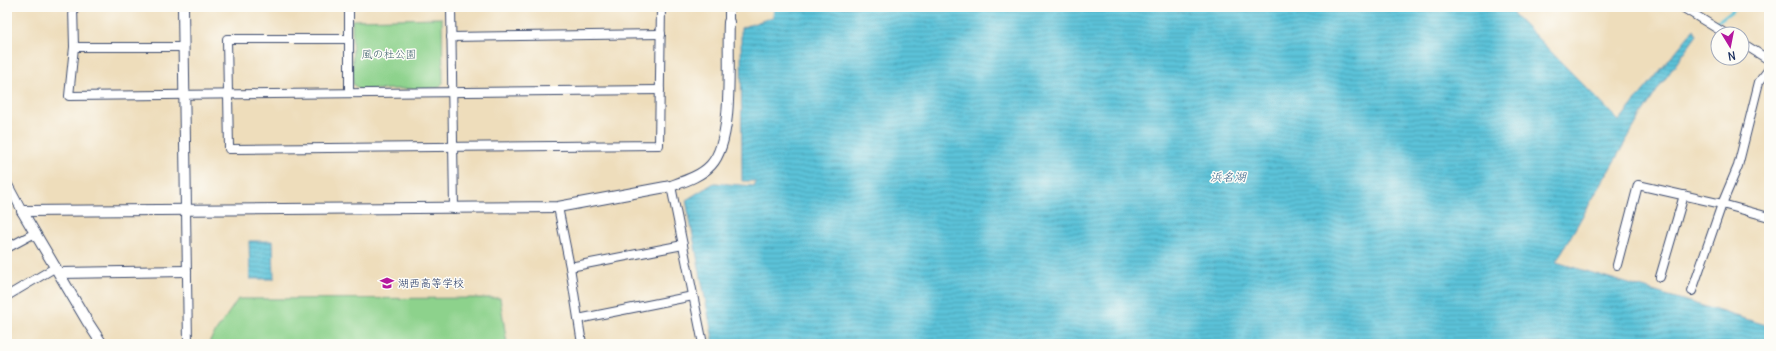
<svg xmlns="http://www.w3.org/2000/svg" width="1776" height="351" viewBox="0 0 1776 351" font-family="Delius,'Klee One',sans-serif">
<defs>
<pattern id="water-rules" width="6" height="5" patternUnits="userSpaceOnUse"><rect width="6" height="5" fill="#5cc3d9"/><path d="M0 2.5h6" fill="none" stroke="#4b9fb3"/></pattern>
</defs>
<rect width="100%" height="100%" fill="#fdfcf7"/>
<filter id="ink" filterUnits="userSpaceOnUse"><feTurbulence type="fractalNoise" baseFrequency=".025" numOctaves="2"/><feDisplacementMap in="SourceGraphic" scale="8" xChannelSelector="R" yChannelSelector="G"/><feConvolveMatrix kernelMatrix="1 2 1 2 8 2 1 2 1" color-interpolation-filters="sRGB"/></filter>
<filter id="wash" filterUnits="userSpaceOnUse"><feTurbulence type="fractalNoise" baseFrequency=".012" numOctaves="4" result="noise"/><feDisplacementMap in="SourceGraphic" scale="16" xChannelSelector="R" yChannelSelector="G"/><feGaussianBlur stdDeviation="0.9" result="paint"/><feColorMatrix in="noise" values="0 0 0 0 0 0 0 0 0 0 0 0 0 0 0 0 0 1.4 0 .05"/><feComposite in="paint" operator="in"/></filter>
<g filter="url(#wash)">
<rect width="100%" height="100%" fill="#edb"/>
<g fill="#8dd28c" stroke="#548075">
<polygon points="442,18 443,83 438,88 360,90 353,84 352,20"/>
<polygon points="500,298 507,344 210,344 210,340 238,299"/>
</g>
<g fill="url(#water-rules)" stroke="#3c799c">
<polygon points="774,7 1507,7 1619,121 1694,29 1697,35 1660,86 1638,120 1556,262 1769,326 1769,344 714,344 686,200 714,183 755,186 755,181 742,181 741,28 773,17"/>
<polygon points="249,241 273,241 274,279 250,279"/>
</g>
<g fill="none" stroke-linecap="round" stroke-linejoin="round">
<polyline stroke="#5cc3d9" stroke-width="3" points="1717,22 1737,7"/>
</g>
</g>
<g filter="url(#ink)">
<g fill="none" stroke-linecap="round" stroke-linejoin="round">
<defs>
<g id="minor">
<polyline points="73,7 74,47 69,96 660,90"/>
<polyline points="349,7 349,93"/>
<polyline points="451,7 454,209"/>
<polyline points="1682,7 1726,34"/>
<polyline points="729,22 729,7"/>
<polyline points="451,37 661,34"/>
<polyline points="348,39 227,39 229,149 659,145 661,7"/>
<polyline points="1742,43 1769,60"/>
<polyline points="74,47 183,47"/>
<polyline points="7,183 22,211"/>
<polyline points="671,186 703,344"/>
<polyline points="558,207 570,267 582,344"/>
<polyline points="186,210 188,344"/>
<polyline points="7,248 35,233"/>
<polyline points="1617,265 1638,185 1722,204 1769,217"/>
<polyline points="570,267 683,245"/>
<polyline points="1660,277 1684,195"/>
<polyline points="1692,291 1722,204 1738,166 1759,82 1769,69"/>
<polyline points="7,296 56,267"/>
<polyline points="578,319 693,296"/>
</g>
<g id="tertiary">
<polyline points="183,7 186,210"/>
<path d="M22,211L558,207L671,186C685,181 701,176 711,165C735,139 727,58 729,22"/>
<polyline points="22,211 87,321 102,344"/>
<polyline points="60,273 186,271"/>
</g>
</defs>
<use href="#minor" stroke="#3b496c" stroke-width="10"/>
<use href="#tertiary" stroke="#3b496c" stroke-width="12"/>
<use href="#minor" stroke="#fff" stroke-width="8"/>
<use href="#tertiary" stroke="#fff" stroke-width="10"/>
</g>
</g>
<defs>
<symbol id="school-bare" viewBox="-9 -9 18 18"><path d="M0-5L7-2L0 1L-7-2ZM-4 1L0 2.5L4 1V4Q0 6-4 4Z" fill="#b5179e" stroke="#fdfcf7" stroke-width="2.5" paint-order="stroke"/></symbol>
</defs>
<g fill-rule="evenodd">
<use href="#school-bare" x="377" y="273" width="20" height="20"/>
</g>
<g text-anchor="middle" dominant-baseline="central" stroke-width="3" stroke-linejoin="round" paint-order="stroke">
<g font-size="11" fill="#3d606c" stroke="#fdfcf7">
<text x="389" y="54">風の杜公園</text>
</g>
<g font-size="11" fill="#1b2f5e" stroke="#fdfcf7" text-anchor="start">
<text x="398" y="283">湖西高等学校</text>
</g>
<g font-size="12" font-style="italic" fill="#2e5b83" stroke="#fdfcf7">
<text x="1228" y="176">浜名湖</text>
</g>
</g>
<rect width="1776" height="351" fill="none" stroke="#fdfcf7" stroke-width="24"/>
<g transform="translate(1730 46) rotate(170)"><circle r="19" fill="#fdfcf7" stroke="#a3aaba"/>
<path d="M0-3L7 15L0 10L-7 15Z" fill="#b5179e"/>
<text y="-6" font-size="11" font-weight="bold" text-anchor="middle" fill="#1b2f5e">N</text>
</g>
</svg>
